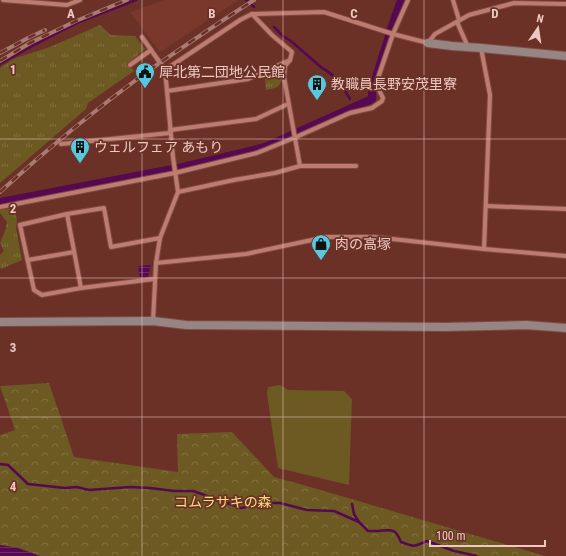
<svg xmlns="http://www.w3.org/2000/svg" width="566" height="556" viewBox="0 0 566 556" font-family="'Roboto Condensed','Noto Sans JP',sans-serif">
<defs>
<pattern id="grass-tufts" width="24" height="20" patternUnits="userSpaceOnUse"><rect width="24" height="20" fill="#6c5a22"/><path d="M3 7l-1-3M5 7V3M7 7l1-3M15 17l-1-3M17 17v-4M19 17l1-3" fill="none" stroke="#817040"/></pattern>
<pattern id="forest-crowns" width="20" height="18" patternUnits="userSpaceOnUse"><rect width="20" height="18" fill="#6c5a22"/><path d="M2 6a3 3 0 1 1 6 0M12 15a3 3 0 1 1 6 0" fill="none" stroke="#817040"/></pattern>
<pattern id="water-rules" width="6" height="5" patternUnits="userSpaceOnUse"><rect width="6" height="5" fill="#560851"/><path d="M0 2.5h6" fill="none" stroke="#6f2b68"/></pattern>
</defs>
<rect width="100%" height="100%" fill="#6b3127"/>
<polygon fill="#7a382c" points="164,0 238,0 160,52 130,12"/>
<g fill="url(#grass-tufts)">
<polygon points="100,25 111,35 135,36 145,49 128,63 134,71 88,103 86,109 0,183 0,68 13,59 50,47"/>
<path d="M280,70L283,74C280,87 280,87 266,90L265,78Z"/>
<polygon points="15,208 17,221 16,228 22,260 1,269 0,267 0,255 4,251 0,243 5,231 7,222 0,213 0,210"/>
</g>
<polygon fill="url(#forest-crowns)" points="49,383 74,457 178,472 177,434 232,432 274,477 307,486 545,556 40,556 18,548 0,545 0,435 15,430 0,386"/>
<polygon fill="#6c5a22" points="280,385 288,390 344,391 352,399 349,485 278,468 267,394 268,387"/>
<g fill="url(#water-rules)">
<polygon points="151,265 148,277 140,278 138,266"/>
<polygon points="0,545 18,548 40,556 0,556"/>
</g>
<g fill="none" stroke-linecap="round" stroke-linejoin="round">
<g stroke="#560851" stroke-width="2.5">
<polyline points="246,0 254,7"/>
<path d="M274,27L283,36L291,41L322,68C335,74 343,88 350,99"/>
<polyline points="0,64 38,43 79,22 136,0"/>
<path d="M0,464L8,465L28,484L65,488L77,487L89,490L130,487L150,488L174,491H193L241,508L269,503H280L307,510L334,511L359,522L368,531C371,531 375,531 378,531C391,530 395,527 401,542C414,547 414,547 427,541L454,551L477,556"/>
<polyline points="352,504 354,514 359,522"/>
</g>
<g stroke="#560851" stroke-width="8">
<polyline points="391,29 401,0"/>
<polyline points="0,202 183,167 257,149 265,147 372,99 372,90 389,36"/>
</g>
<defs>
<g id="street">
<polyline points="3,0 67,5 80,0"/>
<polyline points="453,0 459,20"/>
<polyline points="457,22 468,47"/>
<polyline points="142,37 165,70"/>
<polyline points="481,48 490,95 484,249"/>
<polyline points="130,65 151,50"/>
<polyline points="167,91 248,79 290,60"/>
<polyline points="170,130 256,119 288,104"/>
<polyline points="61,144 170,133"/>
<polyline points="300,166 356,166"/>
<polyline points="178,192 234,180 275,173 300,166 284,77 285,66 290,60 292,52 272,35 252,14"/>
<polyline points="486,206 566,209"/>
<polyline points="0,207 175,173 257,153 294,138 350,113 372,108 382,101 383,98 376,84 393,34 408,0"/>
<polyline points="67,214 81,288"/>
<polyline points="28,260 74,252"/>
<polyline points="156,263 246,254 326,237 374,237 484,249 566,256"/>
<polyline points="154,279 81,288 42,295 34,290 20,225 67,214 104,208 111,247 160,238"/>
<polyline points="153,321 156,263 160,238 178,192 173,157 167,91 165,70 240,20 252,14 324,12 393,34 428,43 435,34 469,15 514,3 566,4"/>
</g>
<g id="secondary">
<polyline points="428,43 452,46 481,48 566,56"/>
<polyline points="0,322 153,321 186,325 445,327 526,325 566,328"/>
</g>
</defs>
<use href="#street" stroke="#7d4c44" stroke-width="6"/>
<use href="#secondary" stroke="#7d4c44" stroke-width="10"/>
<use href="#street" stroke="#be7c70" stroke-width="4"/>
<use href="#secondary" stroke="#968582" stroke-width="8"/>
<defs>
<g id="rail">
<polyline points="0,53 28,38 45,30"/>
<polyline points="0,61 30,43 76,21 127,0"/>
<path d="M0,192C47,149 96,109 148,71C183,47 218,23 254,0"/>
</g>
</defs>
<use href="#rail" stroke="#a97a71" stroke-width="4"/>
<use href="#rail" stroke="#6b3127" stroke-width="2.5" stroke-dasharray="8" stroke-linecap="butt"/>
</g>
<path fill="none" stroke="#edc9c1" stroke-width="1" stroke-opacity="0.55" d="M142,0V556M283,0V556M424,0V556M0,139H566M0,278H566M0,417H566"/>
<defs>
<symbol id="civic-pin" viewBox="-11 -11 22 30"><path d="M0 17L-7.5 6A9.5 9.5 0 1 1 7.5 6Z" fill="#55cadf" stroke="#6b3127"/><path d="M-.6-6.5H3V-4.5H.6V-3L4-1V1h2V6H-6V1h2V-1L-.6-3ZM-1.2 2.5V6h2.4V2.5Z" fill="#111"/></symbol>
<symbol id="building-pin" viewBox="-11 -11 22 30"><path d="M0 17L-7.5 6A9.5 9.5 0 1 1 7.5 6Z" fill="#55cadf" stroke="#6b3127"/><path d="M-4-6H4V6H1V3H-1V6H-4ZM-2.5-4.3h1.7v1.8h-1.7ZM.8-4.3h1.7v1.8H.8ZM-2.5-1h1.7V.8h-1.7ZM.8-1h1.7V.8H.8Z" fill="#111"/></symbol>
<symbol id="shop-pin" viewBox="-11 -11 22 30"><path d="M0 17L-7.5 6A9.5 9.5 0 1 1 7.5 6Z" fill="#55cadf" stroke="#6b3127"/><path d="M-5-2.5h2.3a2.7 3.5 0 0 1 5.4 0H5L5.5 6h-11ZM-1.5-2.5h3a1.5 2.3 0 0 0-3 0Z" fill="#111"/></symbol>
</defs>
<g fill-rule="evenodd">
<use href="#civic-pin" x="134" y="61" width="22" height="30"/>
<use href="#building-pin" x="306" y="73" width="22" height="30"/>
<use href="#building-pin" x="69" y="136" width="22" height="30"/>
<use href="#shop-pin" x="310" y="233" width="22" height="30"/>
</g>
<g text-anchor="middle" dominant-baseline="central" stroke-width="3.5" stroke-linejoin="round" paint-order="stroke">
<g font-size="14" fill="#edc9c1" stroke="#6b3127" text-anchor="start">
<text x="159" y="72">犀北第二団地公民館</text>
<text x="331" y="84">教職員長野安茂里寮</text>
<text x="94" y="147">ウェルフェア あもり</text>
<text x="335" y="244">肉の高塚</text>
</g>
<g font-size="14" fill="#fcdd7e" stroke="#6b3127">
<text x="223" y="502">コムラサキの森</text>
</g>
</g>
<g font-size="13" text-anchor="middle" font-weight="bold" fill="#edc9c1" stroke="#6b3127" stroke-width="3.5" stroke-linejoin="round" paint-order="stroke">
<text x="71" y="18">A</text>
<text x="212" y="18">B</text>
<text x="354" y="18">C</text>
<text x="495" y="18">D</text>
<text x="13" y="74">1</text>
<text x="13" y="213">2</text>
<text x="13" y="352">3</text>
<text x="13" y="491">4</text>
</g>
<g transform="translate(538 28) rotate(13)" stroke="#6b3127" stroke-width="3" paint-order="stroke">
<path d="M0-3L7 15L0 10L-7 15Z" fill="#edc9c1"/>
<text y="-6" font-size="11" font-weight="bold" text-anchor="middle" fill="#edc9c1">N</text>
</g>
<path d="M430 540v6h115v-6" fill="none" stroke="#edc9c1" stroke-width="2"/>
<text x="436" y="540" font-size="12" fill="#edc9c1" stroke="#6b3127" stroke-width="3" paint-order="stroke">100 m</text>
</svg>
